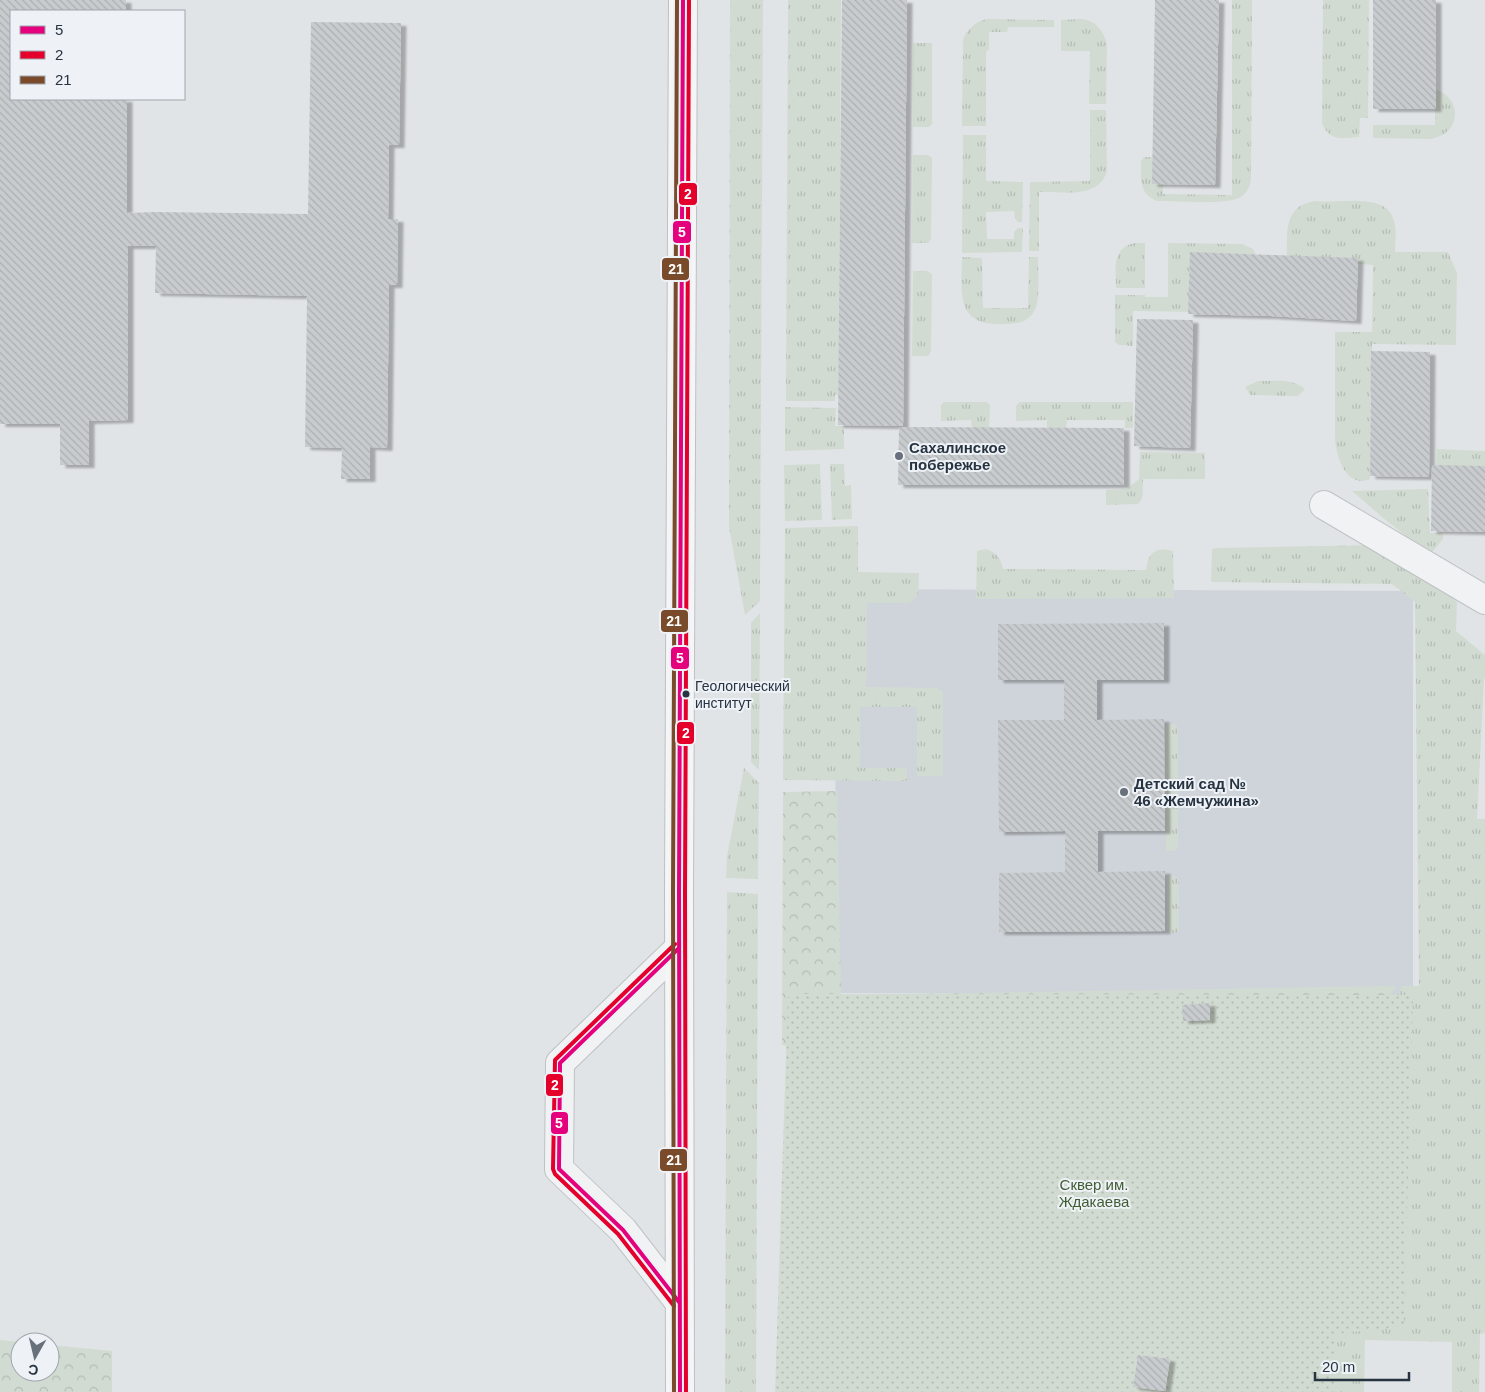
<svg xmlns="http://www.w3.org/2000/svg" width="1485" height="1392" viewBox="0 0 1485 1392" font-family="Arial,sans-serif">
<defs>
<pattern id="grass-tufts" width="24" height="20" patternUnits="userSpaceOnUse" patternTransform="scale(1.25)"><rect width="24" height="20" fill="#d2dbd1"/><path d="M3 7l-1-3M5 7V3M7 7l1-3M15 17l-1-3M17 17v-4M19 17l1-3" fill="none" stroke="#b4bcb5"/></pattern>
<pattern id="forest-crowns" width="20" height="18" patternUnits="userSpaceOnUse" patternTransform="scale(1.25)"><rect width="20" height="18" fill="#d2dbd1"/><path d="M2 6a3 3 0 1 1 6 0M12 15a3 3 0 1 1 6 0" fill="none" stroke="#b4bcb5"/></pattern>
<pattern id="park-dots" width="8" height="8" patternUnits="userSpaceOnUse" patternTransform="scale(1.25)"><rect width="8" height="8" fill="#d2dbd1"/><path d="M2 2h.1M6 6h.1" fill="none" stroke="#b4bcb5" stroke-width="1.8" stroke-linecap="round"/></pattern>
<pattern id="building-back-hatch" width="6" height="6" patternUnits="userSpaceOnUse" patternTransform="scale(1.25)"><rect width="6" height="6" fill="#c9cccf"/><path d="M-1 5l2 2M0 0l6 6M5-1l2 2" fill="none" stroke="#adb0b3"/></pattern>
<filter id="shadow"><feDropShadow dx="5.5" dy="3" stdDeviation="1" flood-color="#0004"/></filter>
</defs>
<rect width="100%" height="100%" fill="#e1e4e7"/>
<polygon fill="#cfd4da" points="836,589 1413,591 1413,995 835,993"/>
<g fill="url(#grass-tufts)">
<polygon points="730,0 763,0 760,601 745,615 729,527"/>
<polygon points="788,0 841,0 839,395 835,395 835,401 786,401"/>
<path d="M1232,0H1252L1251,180C1250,187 1246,195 1239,198C1225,205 1175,201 1157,201C1138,193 1141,179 1141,161L1145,157H1163V194L1232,195Z"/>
<path d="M1323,0H1369L1368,118H1360L1359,137C1343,138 1329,142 1322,123Z"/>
<path d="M987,19L1054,20V27H1008L1007,32H989V50L986,51V126H962L963,40C967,29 975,22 987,19Z"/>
<path d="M1082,19C1096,21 1103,30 1107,44L1106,104H1089L1090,51H1061V20Z"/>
<polygon points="913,43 932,43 932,124 929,127 913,127"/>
<path d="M1435,89C1464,99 1461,134 1431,139L1373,138V125H1435Z"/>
<path d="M1090,110H1106L1107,171C1098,200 1063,191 1039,192V251H1029L1030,182L1090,181Z"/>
<polygon points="963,135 986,135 986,181 1023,182 1022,222 1018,222 1015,218 1014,211 986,212 987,239 1014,239 1014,232 1018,228 1023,228 1022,252 962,253"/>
<polygon points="913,155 928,155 932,158 931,239 928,243 912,243"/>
<path d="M1316,201C1338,204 1387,191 1394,221C1397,230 1395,242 1395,252H1448L1457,273L1456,345L1372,344V390L1370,393V479C1369,480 1362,481 1362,481C1343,481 1336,453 1335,439V332H1372L1373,265L1287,258C1287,233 1283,205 1316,201Z"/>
<path d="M1134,243H1145V288H1116C1116,269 1111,249 1134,243Z"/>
<polygon points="1168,243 1242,244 1253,249 1259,260 1195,312 1133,311 1133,346 1119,345 1115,342 1115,295 1145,295 1145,297 1168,297"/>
<path d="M962,257L982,258L983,308H1028L1029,257H1038C1038,269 1040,296 1036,307C1034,313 1029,318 1024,321C1016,325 990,325 982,322C976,320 970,316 967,311C959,298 962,272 962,257Z"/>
<polygon points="913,271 928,271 932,275 931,352 928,356 912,356"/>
<path d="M1258,381C1275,381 1292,378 1305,389L1298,396L1250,395L1245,387Z"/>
<polygon points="944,402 987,402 990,405 989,428 972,428 971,420 941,421 941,405"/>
<polygon points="1019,402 1133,402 1133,428 1125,428 1125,420 1067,420 1066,428 1047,428 1047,420 1016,421 1016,406"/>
<polygon points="785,407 836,408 835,426 844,426 844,449 785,451"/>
<polygon points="1437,449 1485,451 1485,466 1446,466 1436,474"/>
<path d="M1140,452L1205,453V479H1143C1142,488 1145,499 1138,504L1106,505V490L1127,489L1139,479Z"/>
<polygon points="820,464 822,520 785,521 784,465"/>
<polygon points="830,464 844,464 845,486 851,485 852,519 832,520"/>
<polygon points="1428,489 1430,533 1443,533 1443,539 1430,555 1382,517 1352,491"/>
<path d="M858,526V572L919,573C918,585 922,598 908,603H867L866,687L936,688L941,690L943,694V776H917V707H860V768H907V780L904,781L783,780L785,528Z"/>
<polygon points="1375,545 1395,549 1457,602 1456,631 1485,655 1485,679 1484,679 1477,819 1485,819 1485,1333 1480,1334 1479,1392 1452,1392 1452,1342 1365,1340 1364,1392 1312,1392 1396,999 1402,986 1419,986 1415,602 1392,584 1211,582 1212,549 1216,548"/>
<path d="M985,549C997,552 1001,559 1003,569L1146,570C1148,553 1155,546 1173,551L1174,598L976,599L977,551Z"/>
<polygon points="760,613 759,770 751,762 751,623"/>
<polygon points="1166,724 1175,724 1178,728 1178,847 1175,851 1166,851"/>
<polygon points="744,768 759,783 758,879 726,878 727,856"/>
<polygon points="1167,876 1175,876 1179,880 1179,929 1176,933 1167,933"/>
<polygon points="727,892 758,894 756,1392 725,1392"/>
</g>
<g fill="url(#forest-crowns)">
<polygon points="837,791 841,995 1396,986 1386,1000 789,1046 782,1045 783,792"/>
<polygon points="0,1340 20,1342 20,1372 50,1372 50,1345 112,1351 112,1392 0,1392"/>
</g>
<polygon fill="url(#park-dots)" points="788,994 1413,995 1404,1326 1336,1334 1336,1392 775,1392"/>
<g fill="url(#building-back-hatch)" filter="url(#shadow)">
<polygon points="0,0 126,0 126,11 11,11 11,99 127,99 127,213 156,212 308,214 311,22 401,23 399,145 389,145 388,219 398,219 397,285 389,285 387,448 370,447 370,479 341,479 342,448 305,447 307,296 155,293 156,246 128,246 128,420 89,421 89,465 60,465 60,424 0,424"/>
<polygon points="842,0 907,0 903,426 838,425"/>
<polygon points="1155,0 1219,0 1215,185 1152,184"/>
<rect x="1373" y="0" width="63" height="109"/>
<polygon points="1190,252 1358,258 1356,321 1271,316 1188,314"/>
<polygon points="1137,319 1193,320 1190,448 1134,446"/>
<polygon points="1371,351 1430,352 1429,477 1370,476"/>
<polygon points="899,427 1124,428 1124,485 898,485"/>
<polygon points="1432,465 1485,466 1485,532 1431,531"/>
<polygon points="1164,623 1164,680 1097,680 1097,720 1164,719 1165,831 1098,831 1098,872 1165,871 1165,931 999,932 999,873 1065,872 1065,831 999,832 998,720 1064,720 1064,680 998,680 998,624"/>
<polygon points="1210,1003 1210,1020 1183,1021 1182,1005"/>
<polygon points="1138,1355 1170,1359 1165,1391 1133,1387"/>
</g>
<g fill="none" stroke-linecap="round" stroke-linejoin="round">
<defs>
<g id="minor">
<polyline points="1324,505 1485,600"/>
<polyline points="679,948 560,1063 559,1169 623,1230 679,1302"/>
</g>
<polyline id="major" points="680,1392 679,891 683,0"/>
</defs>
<use href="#minor" stroke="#bfc2c5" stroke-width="30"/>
<use href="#major" stroke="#bdc1c4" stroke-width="30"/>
<use href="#minor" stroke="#f1f2f3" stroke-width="28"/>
<use href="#major" stroke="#f5f5f6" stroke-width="28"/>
<defs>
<g id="bus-1">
<polyline points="679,948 560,1063 559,1169 623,1230 679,1302"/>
<polyline points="680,1392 679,891 683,0"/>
</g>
<g id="bus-2">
<polyline points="674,1306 618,1234 555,1174 553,1169 555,1060 675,944"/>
<polyline points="686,1392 685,891 689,0"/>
</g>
<polyline id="bus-3" points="674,1392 673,891 677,0"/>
</defs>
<use href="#bus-1" stroke="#eef2f6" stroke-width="8"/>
<use href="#bus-2" stroke="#eef2f6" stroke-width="8"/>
<use href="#bus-3" stroke="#eef2f6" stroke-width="8"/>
<use href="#bus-1" stroke="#e5007d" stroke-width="4"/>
<use href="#bus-2" stroke="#e4002b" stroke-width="4"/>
<use href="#bus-3" stroke="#7a4b2a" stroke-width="4"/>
</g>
<g fill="#68717b" stroke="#eef2f6" stroke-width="2">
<circle cx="899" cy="456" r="5"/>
<circle cx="1124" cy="792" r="5"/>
</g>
<circle fill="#273341" stroke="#eef2f6" stroke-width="2" cx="686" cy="694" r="4.5"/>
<g text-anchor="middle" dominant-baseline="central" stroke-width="4" stroke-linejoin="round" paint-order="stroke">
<g font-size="14" fill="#273341" stroke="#eef2f6" text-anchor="start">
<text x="695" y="686">Геологический<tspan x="695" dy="17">институт</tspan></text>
</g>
<g font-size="15" font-weight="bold" fill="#273341" stroke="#eef2f6" text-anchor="start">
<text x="909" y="447">Сахалинское<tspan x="909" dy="17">побережье</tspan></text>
<text x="1134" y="783">Детский сад №<tspan x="1134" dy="17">46 «Жемчужина»</tspan></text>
</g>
<g font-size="15" fill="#3f5d33" stroke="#eef2f6">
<text x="1094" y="1184">Сквер им.<tspan x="1094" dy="17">Ждакаева</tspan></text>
</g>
</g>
<g stroke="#eef2f6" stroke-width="2">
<rect x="678" y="182" width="20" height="24" rx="5" fill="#e4002b"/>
<rect x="672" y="220" width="20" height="24" rx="5" fill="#e5007d"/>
<rect x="661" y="257" width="29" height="24" rx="5" fill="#7a4b2a"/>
<rect x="660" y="609" width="29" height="24" rx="5" fill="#7a4b2a"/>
<rect x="670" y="646" width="20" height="24" rx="5" fill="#e5007d"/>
<rect x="676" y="721" width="19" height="24" rx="5" fill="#e4002b"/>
<rect x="545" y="1073" width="19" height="24" rx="5" fill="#e4002b"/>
<rect x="550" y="1111" width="19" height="24" rx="5" fill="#e5007d"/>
<rect x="659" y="1148" width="29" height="24" rx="5" fill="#7a4b2a"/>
</g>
<g font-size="14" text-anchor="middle" font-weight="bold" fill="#fff">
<text x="688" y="199">2</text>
<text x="682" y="237">5</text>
<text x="676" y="274">21</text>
<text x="674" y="626">21</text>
<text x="680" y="663">5</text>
<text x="686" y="738">2</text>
<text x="555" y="1090">2</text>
<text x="559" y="1128">5</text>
<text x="674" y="1165">21</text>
</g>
<rect x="10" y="10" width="175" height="90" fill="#eef2f6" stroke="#9ea6ae"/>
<rect x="20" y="26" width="25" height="8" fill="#e5007d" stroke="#9ea6ae"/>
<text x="55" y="35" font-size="15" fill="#273341">5</text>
<rect x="20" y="51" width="25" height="8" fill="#e4002b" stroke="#9ea6ae"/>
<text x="55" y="60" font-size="15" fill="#273341">2</text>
<rect x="20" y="76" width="25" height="8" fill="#7a4b2a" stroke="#9ea6ae"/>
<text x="55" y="85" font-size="15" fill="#273341">21</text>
<g transform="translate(35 1357) rotate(188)"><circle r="24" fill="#eef2f6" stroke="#9ea6ae"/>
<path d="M0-4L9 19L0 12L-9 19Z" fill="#68717b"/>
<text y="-8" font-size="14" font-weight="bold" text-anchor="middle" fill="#273341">С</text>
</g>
<path d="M1315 1372v8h94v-8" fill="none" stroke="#273341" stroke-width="2.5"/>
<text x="1322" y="1372" font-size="15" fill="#273341" stroke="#eef2f6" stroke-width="4" paint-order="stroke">20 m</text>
</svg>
